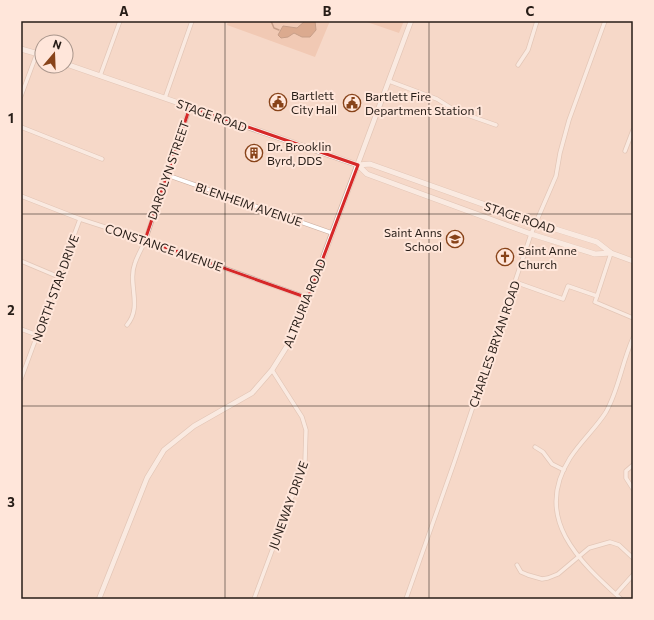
<svg xmlns="http://www.w3.org/2000/svg" width="654" height="620" viewBox="0 0 654 620" font-family="Commissioner,sans-serif">
<rect width="100%" height="100%" fill="#f6d8c8"/>
<g fill="#ecb69b">
<polygon points="228,21 330,21 315,57 227,25"/>
<polygon points="364,21 404,21 399,33"/>
</g>
<polygon fill="#ba714a" stroke="#8e583b" points="305,21 315,21 316,30 310,37 302,37 294,33 288,37 281,38 278,35 283,26 297,28"/>
<g fill="none" stroke-linecap="round" stroke-linejoin="round">
<polyline stroke="#8e583b" stroke-width="1.5" points="271,21 274,28 279,30"/>
<defs>
<g id="minor">
<polyline points="518,65 528,50 537,21"/>
<polyline points="100,76 120,21"/>
<polyline points="389,81 437,99 456,111 496,125"/>
<polyline points="21,96 37,53"/>
<polyline points="165,98 192,21"/>
<polyline points="21,127 102,159"/>
<polyline points="625,151 633,130"/>
<polyline points="167,175 332,233"/>
<polyline points="21,196 80,219 145,240 308,298"/>
<polyline points="611,253 595,302 633,318"/>
<polyline points="21,261 59,277"/>
<polyline points="515,282 563,299 568,286 597,296"/>
<path d="M127,325C143,306 127,284 135,263C138,254 143,247 146,238C161,194 175,150 190,107"/>
<polyline points="21,329 37,335"/>
<polyline points="21,379 80,219"/>
<polyline points="535,447 543,452 552,464 564,470"/>
<polyline points="633,465 626,471 626,478 633,489"/>
<polyline points="517,565 521,572 528,575 542,579 548,578 558,574 589,548 610,542 619,545 633,558"/>
<polyline points="616,594 633,575"/>
<polyline points="254,599 305,462 306,430 302,417 272,370"/>
<polyline points="406,599 454,463 531,234 556,176 560,153 569,120 605,21"/>
<path d="M621,599C579,561 532,518 570,458C581,441 596,428 606,412C619,389 622,362 633,338"/>
</g>
<polyline id="tertiary" points="99,599 147,478 164,450 194,426 252,393 272,370 289,343 308,298 411,21"/>
<g id="secondary">
<polyline points="21,49 42,55"/>
<polyline points="66,64 358,165 367,174 531,234 595,254 611,253"/>
<polyline points="358,165 370,164 536,223 597,242 611,253 633,261"/>
</g>
</defs>
<use href="#minor" stroke="#cdb0a2" stroke-width="5"/>
<use href="#tertiary" stroke="#cdb0a2" stroke-width="6"/>
<use href="#secondary" stroke="#cdb0a2" stroke-width="6"/>
<use href="#minor" stroke="#fff" stroke-width="3.5"/>
<use href="#tertiary" stroke="#fff" stroke-width="4.5"/>
<use href="#secondary" stroke="#fff" stroke-width="5"/>
</g>
<path d="M0 0H654V620H0ZM190,107L358,165L308,298L145,240Z" fill="#f6d8c8" fill-opacity=".55" fill-rule="evenodd"/>
<path fill="none" stroke="#d62828" stroke-width="3" stroke-linejoin="round" d="M190,107L358,165L308,298L145,240Z"/>
<path fill="none" stroke="#271d17" stroke-width="1" stroke-opacity="0.55" d="M225,21V599M429,21V599M21,214H633M21,406H633"/>
<defs>
<symbol id="civic-ring" viewBox="-11 -11 22 22"><circle r="9.5" fill="#ffe6da" stroke="#884319" stroke-width="1.5"/><path d="M-.6-6.5H3V-4.5H.6V-3L4-1V1h2V6H-6V1h2V-1L-.6-3ZM-1.2 2.5V6h2.4V2.5Z" fill="#884319"/></symbol>
<symbol id="building-ring" viewBox="-11 -11 22 22"><circle r="9.5" fill="#ffe6da" stroke="#884319" stroke-width="1.5"/><path d="M-4-6H4V6H1V3H-1V6H-4ZM-2.5-4.3h1.7v1.8h-1.7ZM.8-4.3h1.7v1.8H.8ZM-2.5-1h1.7V.8h-1.7ZM.8-1h1.7V.8H.8Z" fill="#884319"/></symbol>
<symbol id="school-ring" viewBox="-11 -11 22 22"><circle r="9.5" fill="#ffe6da" stroke="#884319" stroke-width="1.5"/><path d="M0-5L7-2L0 1L-7-2ZM-4 1L0 2.5L4 1V4Q0 6-4 4Z" fill="#884319"/></symbol>
<symbol id="church-ring" viewBox="-11 -11 22 22"><circle r="9.5" fill="#ffe6da" stroke="#884319" stroke-width="1.5"/><path d="M-1.2-6h2.4v3.5h3.3v2.4h-3.3V6h-2.4V-.1h-3.3v-2.4h3.3Z" fill="#884319"/></symbol>
</defs>
<g fill-rule="evenodd">
<use href="#civic-ring" x="268" y="92" width="20" height="20"/>
<use href="#civic-ring" x="342" y="93" width="20" height="20"/>
<use href="#building-ring" x="244" y="143" width="20" height="20"/>
<use href="#school-ring" x="445" y="229" width="20" height="20"/>
<use href="#church-ring" x="495" y="247" width="20" height="20"/>
</g>
<g text-anchor="middle" dominant-baseline="central" stroke-width="4" stroke-linejoin="round" paint-order="stroke">
<g font-size="12" fill="#271d17" stroke="#ffe6da" text-anchor="start">
<text x="291" y="95">Bartlett<tspan x="291" dy="14">City Hall</tspan></text>
<text x="365" y="96">Bartlett Fire<tspan x="365" dy="14">Department Station 1</tspan></text>
<text x="267" y="146">Dr. Brooklin<tspan x="267" dy="14">Byrd, DDS</tspan></text>
<text x="442" y="232" text-anchor="end">Saint Anns<tspan x="442" dy="14">School</tspan></text>
<text x="518" y="250">Saint Anne<tspan x="518" dy="14">Church</tspan></text>
</g>
<g font-size="12" fill="#271d17" stroke="#ffe6da">
<text transform="translate(212 115) rotate(20)">STAGE ROAD</text>
<text transform="translate(168 170) rotate(-71)">DAROLYN STREET</text>
<text transform="translate(249 204) rotate(19)">BLENHEIM AVENUE</text>
<text transform="translate(520 217) rotate(19)">STAGE ROAD</text>
<text transform="translate(164 247) rotate(19)">CONSTANCE AVENUE</text>
<text transform="translate(55 288) rotate(-70)">NORTH STAR DRIVE</text>
<text transform="translate(304 303) rotate(-68)">ALTRURIA ROAD</text>
<text transform="translate(494 344) rotate(-71)">CHARLES BRYAN ROAD</text>
<text transform="translate(288 505) rotate(-70)">JUNEWAY DRIVE</text>
</g>
</g>
<rect width="654" height="620" fill="none" stroke="#ffe6da" stroke-width="44"/>
<g transform="translate(54 54) rotate(19)"><circle r="19" fill="#ffe6da" stroke="#a9968c"/>
<path d="M0-3L7 15L0 10L-7 15Z" fill="#884319"/>
<text y="-6" font-size="11" font-weight="bold" text-anchor="middle" fill="#271d17">N</text>
</g>
<rect x="22" y="22" width="610" height="576" fill="none" stroke="#271d17" stroke-width="1.5"/>
<g font-size="13" text-anchor="middle" font-weight="bold" fill="#271d17">
<text x="124" y="16">A</text>
<text x="327" y="16">B</text>
<text x="530" y="16">C</text>
<text x="11" y="123">1</text>
<text x="11" y="315">2</text>
<text x="11" y="507">3</text>
</g>
</svg>
